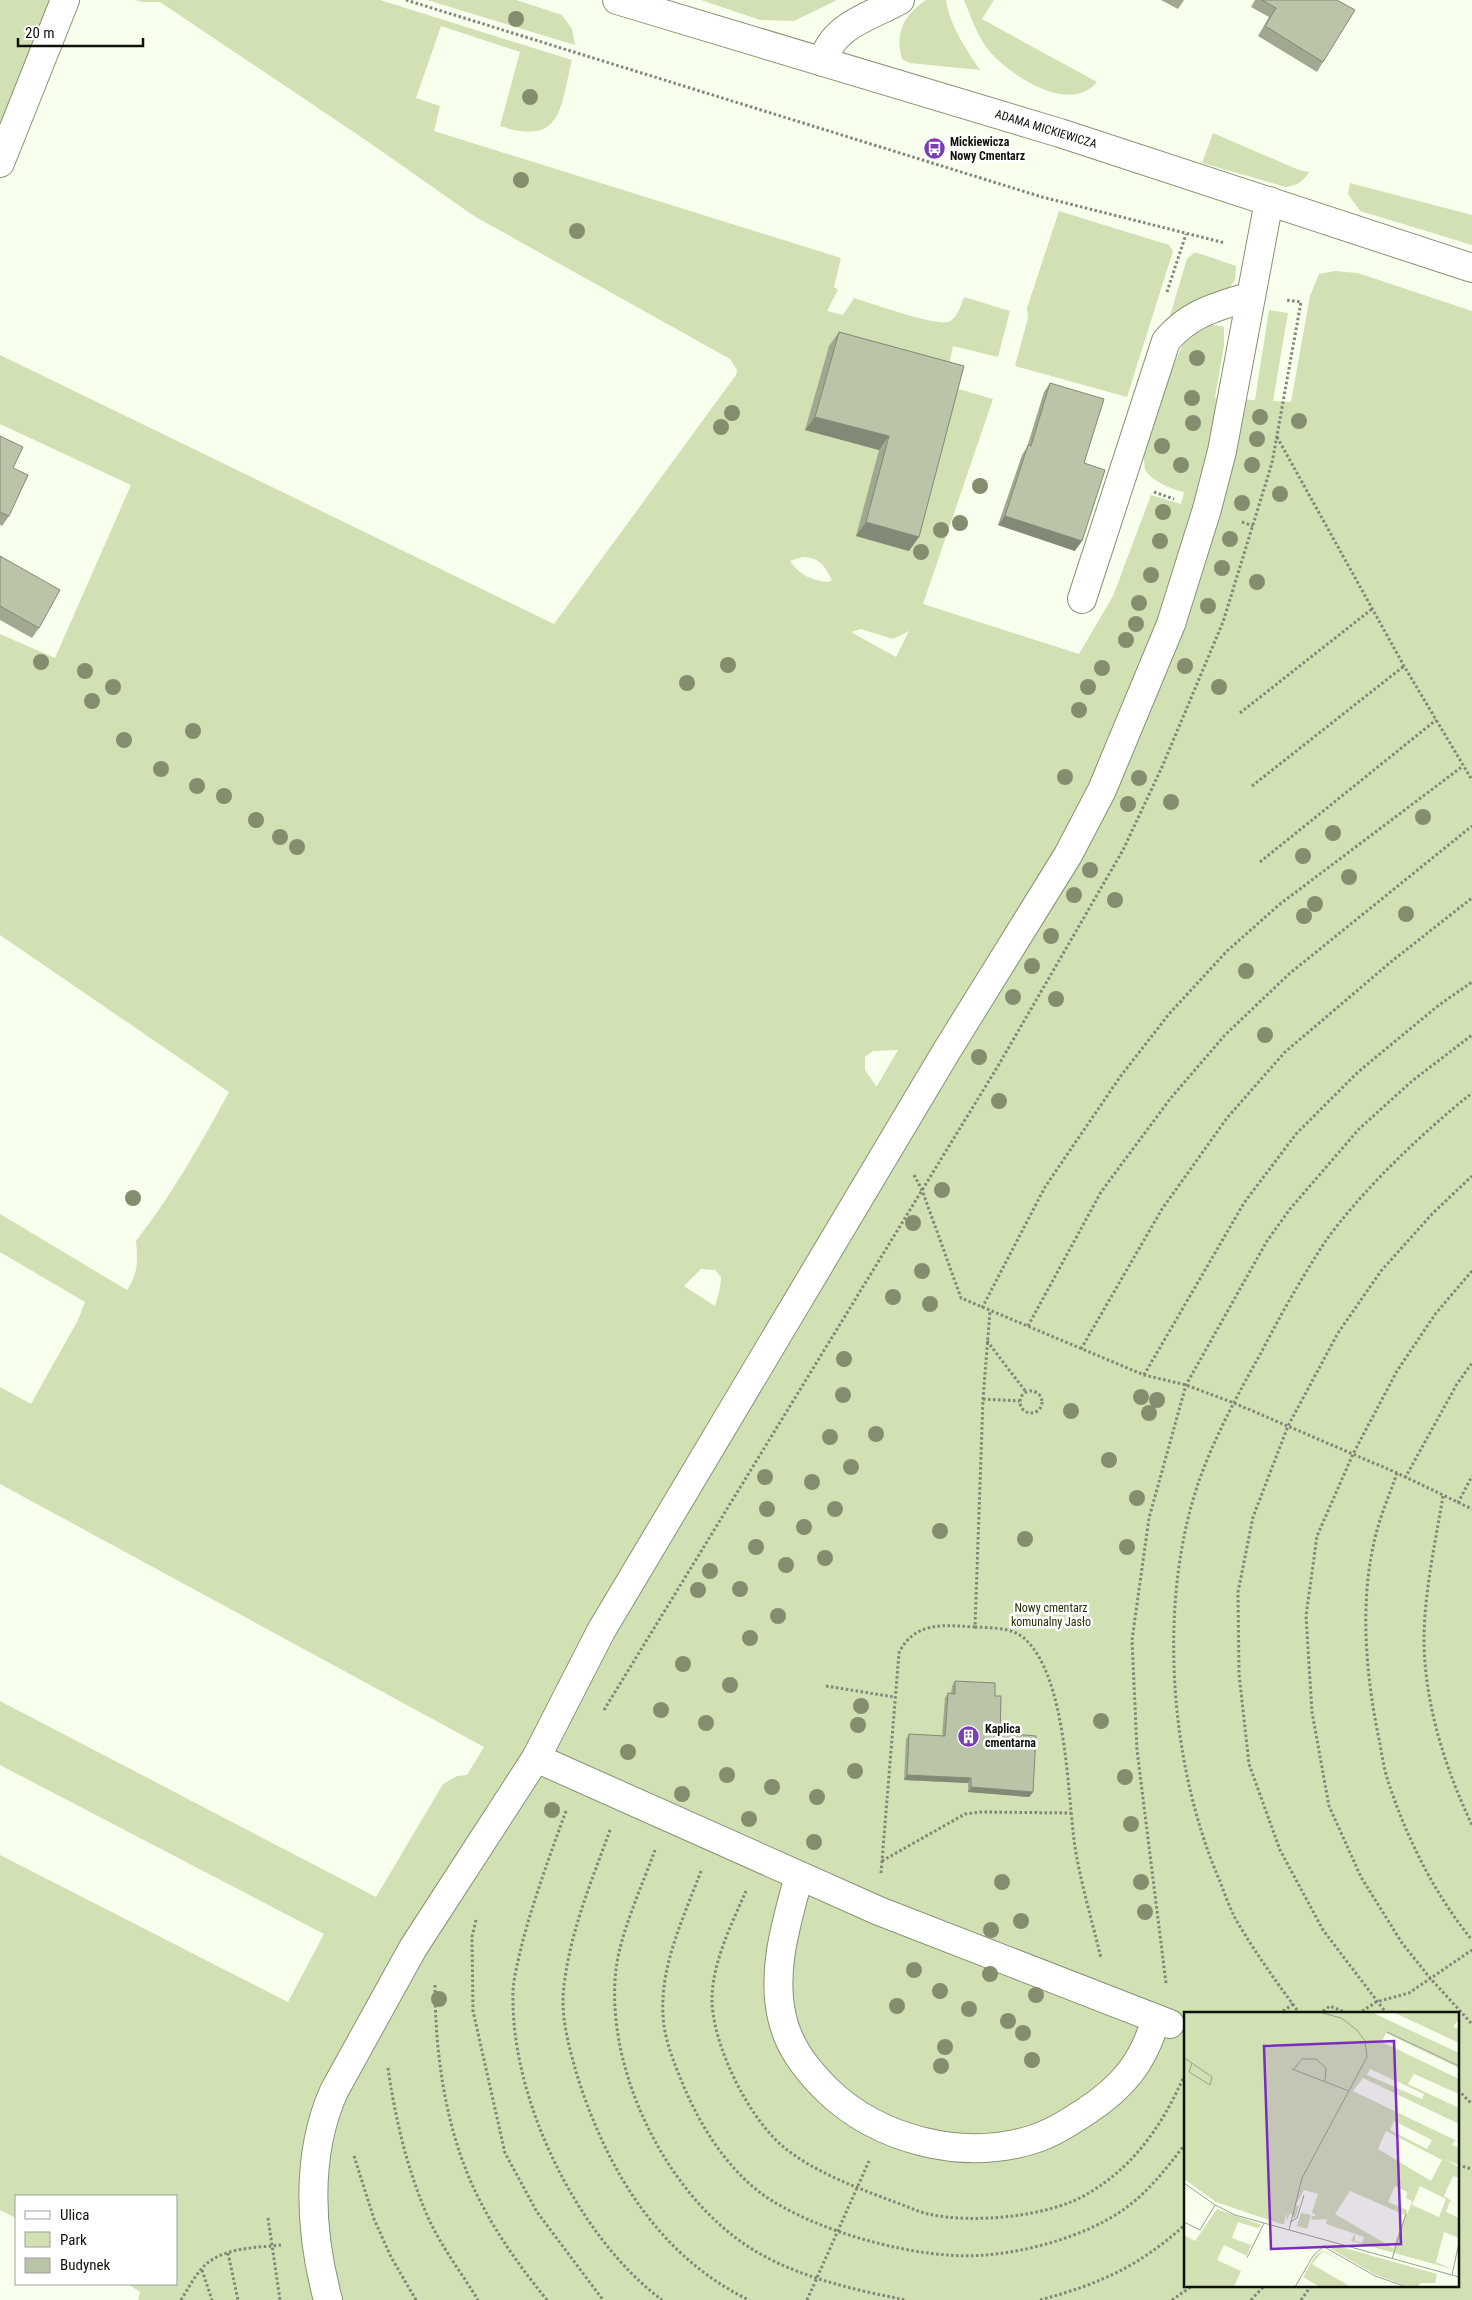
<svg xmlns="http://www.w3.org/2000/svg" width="1472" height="2300" viewBox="0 0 1472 2300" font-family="'Roboto Condensed',sans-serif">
<rect width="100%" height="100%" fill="#f8ffed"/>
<g fill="#d1e1b3" fill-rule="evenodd">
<polygon points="0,0 71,0 0,178"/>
<path d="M135,0H380L572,60C560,107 563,147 500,126L520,52L441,26L416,98L440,106L434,131L841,258L834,287L838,290L827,311L843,315L854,298C870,303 935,326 948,322C957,319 961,305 964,297L1010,311L998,357L953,346L945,385L993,399L923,604L1079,654L1113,596L1151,495L1181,504L1184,492C1173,490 1149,480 1145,469C1144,464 1144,455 1144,449C1146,434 1181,340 1191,332C1200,326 1214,323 1224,327V345L1215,398L1255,400L1269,310L1288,313L1273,401L1291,402L1310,296L1319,274L1335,271L1358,273L1472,311V2300H138L140,2292L128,2284H176V2196H16V2218L0,2210V1855L288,2002L324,1934L0,1765V1701L376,1897L443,1784L457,1776L467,1775L484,1747L0,1484V1387L31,1404L78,1320L85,1302L0,1252V1214L127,1290C138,1275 138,1260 136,1241C173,1193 200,1145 229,1092L0,935V634L55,658L131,485L0,424V355L554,624L736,375L737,370L730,359L474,216L367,141L160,2H143ZM802,557C819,557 825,566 832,580L829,582C813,581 799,575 790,561ZM861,629L893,639L909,631L896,657L851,632ZM898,1050L877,1086H876L865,1070V1057L873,1051ZM701,1269L715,1270L721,1277L720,1288L715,1306L684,1286ZM1186,2014H1458V2286H1186Z"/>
<polygon points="427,0 516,0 562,15 572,29 575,45"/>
<polygon points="701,0 837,0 794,21 760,20"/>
<path d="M926,0H946C950,26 966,49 980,70L910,63L902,59C895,32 904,15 926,0Z"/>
<path d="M964,0H994L982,19L1097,82C1070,115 1011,76 990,52C978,38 971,17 964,0Z"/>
<path d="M1213,133L1299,170L1309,172C1303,182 1297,185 1286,187L1202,163Z"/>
<polygon points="1350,183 1472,215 1472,245 1360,211 1348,194"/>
<polygon points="1059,211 1169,245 1173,251 1127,397 1015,366 1028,318 1027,308"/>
<polygon points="1194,253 1198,253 1236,266 1235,280 1230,287 1168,322 1187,259"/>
</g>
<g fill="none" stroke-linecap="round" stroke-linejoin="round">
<defs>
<g id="minor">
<polyline points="617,0 1060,133 1472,268"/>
<path d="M823,62C832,25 870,17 900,0"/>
<polyline points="0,163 65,0"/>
<path d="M1082,599L1166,341C1190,312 1217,307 1251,296"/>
<polyline points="536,1758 879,1911 1170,2024"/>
<path d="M799,1876C787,1921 771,1970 782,2017C788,2046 806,2069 827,2090C879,2140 962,2161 1031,2140C1051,2134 1068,2123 1085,2112C1123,2087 1143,2063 1156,2019"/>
<path d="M328,2300C310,2233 305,2156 334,2091L413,1948L536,1758L601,1631L946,1052L1068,855L1102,790L1171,624L1207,509L1222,451L1269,201"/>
</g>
</defs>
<use href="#minor" stroke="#889176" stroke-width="30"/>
<g stroke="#818678" stroke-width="3" stroke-dasharray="2.5 2.5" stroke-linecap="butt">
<polyline points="406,0 1042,197 1225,243"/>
<polyline points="1167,292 1186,234"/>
<polyline points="1277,437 1404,666 1472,780"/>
<polyline points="1154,492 1174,499"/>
<polyline points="1242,522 1253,526"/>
<polyline points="1240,713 1372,609"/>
<polyline points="1252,786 1404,666"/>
<polyline points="1260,862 1436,720"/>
<polyline points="914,1175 922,1190 961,1298 1144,1375 1186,1385 1234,1403 1397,1473 1472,1509"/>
<polyline points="1472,1271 1436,1313 1397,1371 1353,1454 1317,1536 1306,1616 1312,1712 1329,1806 1361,1877 1402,1943 1430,1978 1472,2024"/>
<polyline points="982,1308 1045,1187 1120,1077 1169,1014 1227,951 1280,904 1463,766"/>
<polyline points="1028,1326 1101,1192 1170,1099 1225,1035 1289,974 1472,826"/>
<polyline points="987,1341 1026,1392"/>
<polyline points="1081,1349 1162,1209 1227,1118 1285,1052 1392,961 1472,898"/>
<polyline points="1144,1375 1244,1203 1296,1134 1358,1072 1439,1005 1472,982"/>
<circle cx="1031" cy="1402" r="11"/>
<polyline points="983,1399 1020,1401"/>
<path d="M1397,1473C1390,1494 1380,1516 1375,1538C1359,1604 1366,1678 1380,1744C1382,1756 1384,1769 1388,1781C1406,1837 1435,1895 1472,1940"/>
<polyline points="1405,1478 1457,1384 1472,1363"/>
<path d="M1443,1496C1435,1544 1424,1593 1424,1642C1425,1705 1445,1768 1472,1825"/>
<polyline points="1458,1503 1472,1476"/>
<path d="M975,1627C991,1628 1012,1627 1025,1639C1067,1678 1067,1792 1075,1847C1081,1884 1092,1921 1101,1958"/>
<polyline points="826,1686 894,1697"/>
<polyline points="604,1710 998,1066 1123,850 1162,767 1223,622 1272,463 1301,302 1286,300"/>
<path d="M566,1811C550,1855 534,1898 522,1944C518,1962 512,1981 513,2000C513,2104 579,2238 662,2300"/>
<path d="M610,1830C592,1880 570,1932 564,1986C560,2016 569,2047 577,2075C606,2168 658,2256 749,2300"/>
<path d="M655,1850C642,1886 621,1931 616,1969C605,2064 660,2181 736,2238C783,2274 849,2289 906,2300"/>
<polyline points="882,1861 965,1814 981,1812 1071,1813"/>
<path d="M701,1871C684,1917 660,1965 663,2015C664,2040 675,2065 684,2087C701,2127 727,2168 762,2194C815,2232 921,2261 985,2255C1028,2252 1084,2236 1120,2212C1147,2194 1166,2169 1186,2143"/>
<path d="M881,1873L899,1653C914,1621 945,1625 975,1627L983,1399L990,1311"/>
<path d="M746,1891C732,1923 713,1961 712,1997C711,2043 749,2120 786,2149C817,2173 855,2187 892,2201C904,2205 916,2211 928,2214C973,2224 1050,2217 1089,2193C1137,2164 1164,2122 1186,2072"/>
<polyline points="476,1920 472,1937 473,2011 505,2153 537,2212 603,2300"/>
<polyline points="1166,1983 1137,1750 1132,1640 1149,1518 1186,1385 1267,1241 1290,1209 1359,1129 1412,1081 1472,1035"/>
<path d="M435,1985C435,2048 444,2117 468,2175C487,2221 516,2262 547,2300"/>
<polyline points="1279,2014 1293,2004"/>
<path d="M1300,2014C1277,1983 1254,1951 1235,1918C1229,1906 1224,1892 1219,1879C1169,1763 1157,1599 1200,1478C1216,1434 1239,1392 1262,1351C1281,1314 1302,1277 1325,1242C1361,1191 1423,1132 1472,1093"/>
<polyline points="1319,2014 1330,2006 1349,2014"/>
<polyline points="1358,2014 1376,2002 1409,1993 1472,1950"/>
<polyline points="1387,2014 1323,1930 1280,1850 1249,1764 1239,1674 1238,1592 1253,1517 1288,1426 1338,1333 1381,1271 1432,1214 1472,1176"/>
<path d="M388,2068C395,2117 407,2169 427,2215C440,2245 461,2272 478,2300"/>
<polyline points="1458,2090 1472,2104"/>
<polyline points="354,2156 374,2219 391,2257 416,2300"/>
<polyline points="1458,2165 1472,2169"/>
<polyline points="268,2218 280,2300"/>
<polyline points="228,2253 238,2300"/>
<polyline points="202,2270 212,2300"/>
<path d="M181,2300C188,2289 194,2277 203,2267C223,2247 255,2248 281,2245"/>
<polyline points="807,2300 869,2161"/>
<path d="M1040,2300C1102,2283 1138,2267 1186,2224"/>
<polyline points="1172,2300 1192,2286"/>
<polyline points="1251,2300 1264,2286"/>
<polyline points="1301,2300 1311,2286"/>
</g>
<use href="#minor" stroke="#fff" stroke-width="28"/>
</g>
<g fill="#848d6e">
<circle cx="516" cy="19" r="8"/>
<circle cx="530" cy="97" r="8"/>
<circle cx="521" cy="180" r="8"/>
<circle cx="577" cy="231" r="8"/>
<circle cx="1197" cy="358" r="8"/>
<circle cx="1192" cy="398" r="8"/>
<circle cx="732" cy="413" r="8"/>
<circle cx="1260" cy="417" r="8"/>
<circle cx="1299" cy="421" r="8"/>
<circle cx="1193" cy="423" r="8"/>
<circle cx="721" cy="427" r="8"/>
<circle cx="1257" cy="439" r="8"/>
<circle cx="1162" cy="446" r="8"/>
<circle cx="1181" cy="465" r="8"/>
<circle cx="1252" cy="465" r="8"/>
<circle cx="980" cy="486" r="8"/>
<circle cx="1280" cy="494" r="8"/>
<circle cx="1242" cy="503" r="8"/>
<circle cx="1163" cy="512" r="8"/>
<circle cx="960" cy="523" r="8"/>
<circle cx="941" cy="530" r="8"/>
<circle cx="1230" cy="539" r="8"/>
<circle cx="1160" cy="541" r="8"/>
<circle cx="921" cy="552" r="8"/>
<circle cx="1222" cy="568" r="8"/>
<circle cx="1151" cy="575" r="8"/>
<circle cx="1257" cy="582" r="8"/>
<circle cx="1139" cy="603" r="8"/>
<circle cx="1208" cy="606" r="8"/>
<circle cx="1136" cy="624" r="8"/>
<circle cx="1126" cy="640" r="8"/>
<circle cx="41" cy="662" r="8"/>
<circle cx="728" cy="665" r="8"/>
<circle cx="1185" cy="666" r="8"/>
<circle cx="1102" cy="668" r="8"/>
<circle cx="85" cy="671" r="8"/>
<circle cx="687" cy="683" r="8"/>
<circle cx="113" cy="687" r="8"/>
<circle cx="1088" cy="687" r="8"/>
<circle cx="1219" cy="687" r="8"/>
<circle cx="92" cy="701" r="8"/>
<circle cx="1079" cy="710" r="8"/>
<circle cx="193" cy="731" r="8"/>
<circle cx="124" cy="740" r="8"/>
<circle cx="161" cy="769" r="8"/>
<circle cx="1065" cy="777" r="8"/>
<circle cx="1139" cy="778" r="8"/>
<circle cx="197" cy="786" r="8"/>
<circle cx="224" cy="796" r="8"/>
<circle cx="1171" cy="802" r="8"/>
<circle cx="1128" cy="804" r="8"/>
<circle cx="1423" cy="817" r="8"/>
<circle cx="256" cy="820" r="8"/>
<circle cx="1333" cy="833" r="8"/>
<circle cx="280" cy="837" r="8"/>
<circle cx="297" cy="847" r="8"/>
<circle cx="1303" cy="856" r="8"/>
<circle cx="1090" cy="870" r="8"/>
<circle cx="1349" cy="877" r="8"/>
<circle cx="1074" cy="895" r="8"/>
<circle cx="1115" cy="900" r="8"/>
<circle cx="1315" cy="904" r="8"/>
<circle cx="1406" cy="914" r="8"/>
<circle cx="1304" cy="916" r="8"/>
<circle cx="1051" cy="936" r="8"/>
<circle cx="1032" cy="966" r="8"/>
<circle cx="1246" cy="971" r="8"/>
<circle cx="1013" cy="997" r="8"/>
<circle cx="1056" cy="999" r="8"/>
<circle cx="1265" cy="1035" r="8"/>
<circle cx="979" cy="1057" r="8"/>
<circle cx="999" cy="1101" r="8"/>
<circle cx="942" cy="1190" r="8"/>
<circle cx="133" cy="1198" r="8"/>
<circle cx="913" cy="1223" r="8"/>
<circle cx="922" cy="1271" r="8"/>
<circle cx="893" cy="1297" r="8"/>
<circle cx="930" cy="1304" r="8"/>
<circle cx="844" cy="1359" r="8"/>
<circle cx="843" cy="1395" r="8"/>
<circle cx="1141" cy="1397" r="8"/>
<circle cx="1157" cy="1400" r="8"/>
<circle cx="1071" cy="1411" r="8"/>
<circle cx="1149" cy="1413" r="8"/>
<circle cx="876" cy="1434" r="8"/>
<circle cx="830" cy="1437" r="8"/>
<circle cx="1109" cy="1460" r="8"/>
<circle cx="851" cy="1467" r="8"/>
<circle cx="765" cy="1477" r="8"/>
<circle cx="812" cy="1482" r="8"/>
<circle cx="1137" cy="1498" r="8"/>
<circle cx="767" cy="1509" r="8"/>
<circle cx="835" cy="1509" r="8"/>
<circle cx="804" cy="1527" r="8"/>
<circle cx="940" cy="1531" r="8"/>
<circle cx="1025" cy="1539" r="8"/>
<circle cx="756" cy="1547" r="8"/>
<circle cx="1127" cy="1547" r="8"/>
<circle cx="825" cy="1558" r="8"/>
<circle cx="786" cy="1565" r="8"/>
<circle cx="710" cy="1571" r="8"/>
<circle cx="740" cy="1589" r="8"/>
<circle cx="698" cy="1590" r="8"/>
<circle cx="778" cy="1616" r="8"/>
<circle cx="750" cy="1638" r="8"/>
<circle cx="683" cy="1664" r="8"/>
<circle cx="730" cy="1685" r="8"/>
<circle cx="861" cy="1706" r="8"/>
<circle cx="661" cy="1710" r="8"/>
<circle cx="1101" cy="1721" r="8"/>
<circle cx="706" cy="1723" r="8"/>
<circle cx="858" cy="1725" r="8"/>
<circle cx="628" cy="1752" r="8"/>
<circle cx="855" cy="1771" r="8"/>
<circle cx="727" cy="1775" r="8"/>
<circle cx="1125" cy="1777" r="8"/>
<circle cx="772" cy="1787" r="8"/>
<circle cx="682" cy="1794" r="8"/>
<circle cx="817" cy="1797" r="8"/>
<circle cx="552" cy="1810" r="8"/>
<circle cx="749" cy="1819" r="8"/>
<circle cx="1131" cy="1824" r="8"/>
<circle cx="814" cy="1842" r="8"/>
<circle cx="1002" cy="1882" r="8"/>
<circle cx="1141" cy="1882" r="8"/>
<circle cx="1145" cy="1912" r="8"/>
<circle cx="1021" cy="1921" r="8"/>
<circle cx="991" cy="1930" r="8"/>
<circle cx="914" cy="1970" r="8"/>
<circle cx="990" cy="1974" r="8"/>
<circle cx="940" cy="1991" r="8"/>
<circle cx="1036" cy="1995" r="8"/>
<circle cx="439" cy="1999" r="8"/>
<circle cx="897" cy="2006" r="8"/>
<circle cx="969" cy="2009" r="8"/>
<circle cx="1008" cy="2021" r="8"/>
<circle cx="1023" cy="2033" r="8"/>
<circle cx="945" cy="2047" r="8"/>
<circle cx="1032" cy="2060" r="8"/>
<circle cx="941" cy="2066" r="8"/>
</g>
<g fill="#a0a990">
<polygon points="1161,0 1184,0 1178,9"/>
<polygon points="1255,0 1337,0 1323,62 1317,72 1258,36 1269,17 1251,7"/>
<polygon points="839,332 964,366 909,551 856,536 879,450 805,430 829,346"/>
<polygon points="1050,383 1084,463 1075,551 998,525 1022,455 1027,447 1044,392"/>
<polygon points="0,436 13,468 9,516 2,526 0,525"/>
<polygon points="0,556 39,628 32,638 0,620"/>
<polygon points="955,1681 995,1696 1000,1733 1033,1792 1029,1797 968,1792 968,1783 904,1780 906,1739 909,1734 942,1736 945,1698 948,1693 951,1693 952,1686"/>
</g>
<g fill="#828976">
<polygon points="815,417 889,436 879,450 805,430"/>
<polygon points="1005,516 1082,541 1075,551 998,525"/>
<polygon points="866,522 919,537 909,551 856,536"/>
<polygon points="907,1775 971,1778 968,1783 904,1780"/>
<polygon points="971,1787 1033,1792 1029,1797 968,1792"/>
</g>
<g fill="#bac4a8" stroke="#828976">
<polygon points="1262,0 1337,0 1355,10 1323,62 1265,26 1276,8"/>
<polygon points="839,332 964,366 919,537 866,522 889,436 815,417"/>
<polygon points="1050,383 1104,399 1084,463 1105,470 1082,541 1005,516 1028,445 1031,446"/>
<polygon points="0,436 23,447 13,468 28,475 9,516 0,512"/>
<polygon points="0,556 60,590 39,628 0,606"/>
<polygon points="955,1681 995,1683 995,1696 1001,1696 1000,1733 1036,1736 1033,1792 971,1787 971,1778 907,1775 909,1734 945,1736 948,1693 955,1694"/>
</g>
<defs>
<symbol id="bus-disc" viewBox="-11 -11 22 22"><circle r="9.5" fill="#793eb4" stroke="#fff"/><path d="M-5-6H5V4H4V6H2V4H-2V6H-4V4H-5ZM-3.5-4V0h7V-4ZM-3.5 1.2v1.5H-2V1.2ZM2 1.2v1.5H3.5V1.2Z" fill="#fff"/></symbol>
<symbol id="building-disc" viewBox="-11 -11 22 22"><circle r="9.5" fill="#793eb4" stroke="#fff"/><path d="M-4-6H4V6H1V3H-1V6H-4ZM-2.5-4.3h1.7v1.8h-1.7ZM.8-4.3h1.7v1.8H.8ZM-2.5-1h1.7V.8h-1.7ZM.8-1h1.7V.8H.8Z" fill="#fff"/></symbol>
</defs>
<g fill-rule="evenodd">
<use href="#bus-disc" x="922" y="136" width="25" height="25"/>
<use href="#building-disc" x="956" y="1724" width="25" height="25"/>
</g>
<g text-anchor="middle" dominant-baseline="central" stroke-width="5" stroke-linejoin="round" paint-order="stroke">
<g font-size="12" fill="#0e1208" stroke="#fff">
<text transform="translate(1046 129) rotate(17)">ADAMA MICKIEWICZA</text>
</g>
<g font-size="12" font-weight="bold" fill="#0e1208" stroke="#fff" text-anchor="start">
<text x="950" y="142">Mickiewicza<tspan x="950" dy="14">Nowy Cmentarz</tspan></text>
<text x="985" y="1729">Kaplica<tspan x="985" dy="14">cmentarna</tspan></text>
</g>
<g font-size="12" fill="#253006" stroke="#fff">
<text x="1051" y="1608">Nowy cmentarz<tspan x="1051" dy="14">komunalny Jasło</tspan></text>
</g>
</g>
<g transform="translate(1184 2012)">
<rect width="275" height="275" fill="#f8ffed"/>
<path d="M0,0H187L275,41V56L202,21L198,30L275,67V82L230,62L224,72L275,96V112L179,66L169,79L275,130L270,129L268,133L275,136V153L260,147L275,155V166L269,164L260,184L272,192L266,189L262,200L275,206V226L260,220L252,250L268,257L167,229L171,222V229L178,231L180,225L142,212L143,207L127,208L128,204H132L128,200L134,182L120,178L112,193L115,194L111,207L106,201L103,209L102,201L100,212H97L32,190L0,167ZM186,57L240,82L238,87L183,63ZM210,109L248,128L243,137L206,118ZM202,119L258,148L247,169L194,137ZM211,174L223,180L222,186L228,189L223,203V198L204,190ZM236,174L262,187L255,205L228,193ZM166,179L221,203L209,236L151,202ZM209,0H275V7L269,15L275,17V31ZM33,197L78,213L73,216L54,210L48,226L67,233L63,244L40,233L33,248L57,259L50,275H6L0,272V223L11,229ZM117,201L127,203L123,217L113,214ZM150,233L253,262L251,271H237L233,275H225L190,262L144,235ZM139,238L170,256L139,239L128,252L167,275H136L119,265L131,244Z" fill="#d1e1b3" fill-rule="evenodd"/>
<path fill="none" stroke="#9aa091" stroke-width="1" d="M203,20L275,54M0,46L2,47L28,65L26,73L5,60L8,51M108,57L165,79M109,58L118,47H132L142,56L141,69M0,171L31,193L51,203L275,265M0,210L16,218L31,193M106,210L113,206L120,183M105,218L118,166L183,45L181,29L173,18L157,6L135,0M139,234L191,264L223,275M63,246L80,211M208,247L222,202M268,263L274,235M111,275L129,244L141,233"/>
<path fill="#7b2cbf" fill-opacity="0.15" stroke="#7b2cbf" stroke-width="2.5" d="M210,29L217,232L87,237L80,34Z"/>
<rect width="275" height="275" fill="none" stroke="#0e1208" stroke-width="2.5"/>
</g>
<rect x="15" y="2195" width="162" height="90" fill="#ffffff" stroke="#9fa09c"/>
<rect x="25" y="2211" width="25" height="8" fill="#ffffff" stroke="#9fa09c"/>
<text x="60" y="2220" font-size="15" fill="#0e1208">Ulica</text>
<rect x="25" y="2232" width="25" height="15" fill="#d1e1b3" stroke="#9fa09c"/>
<text x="60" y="2245" font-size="15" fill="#0e1208">Park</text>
<rect x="25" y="2258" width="25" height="15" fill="#bac4a8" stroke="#9fa09c"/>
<text x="60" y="2270" font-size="15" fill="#0e1208">Budynek</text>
<path d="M18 38v8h125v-8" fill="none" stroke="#0e1208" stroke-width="2.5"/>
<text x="25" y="38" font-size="15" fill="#0e1208" stroke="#ffffff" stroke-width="4" paint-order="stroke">20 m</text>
</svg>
